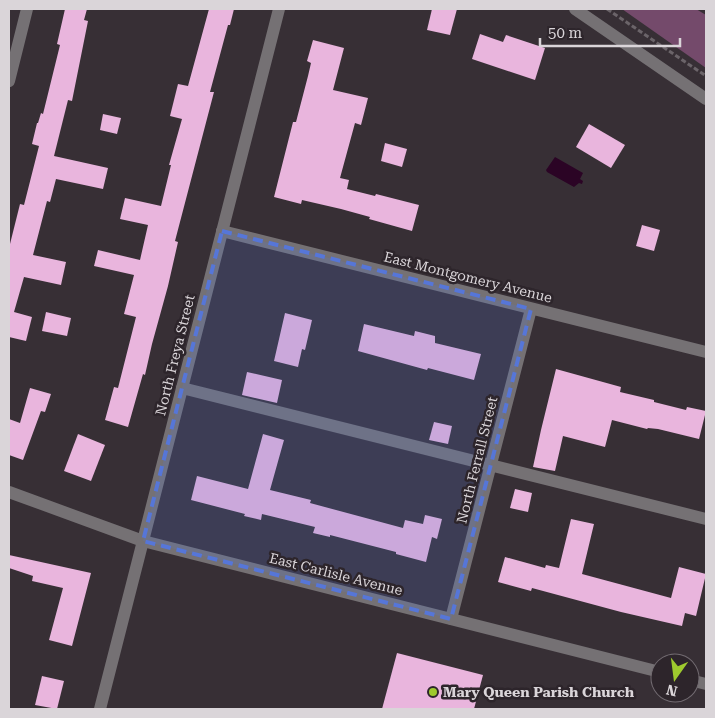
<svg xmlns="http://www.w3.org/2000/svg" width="715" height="718" viewBox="0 0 715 718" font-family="'Roboto Serif',serif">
<rect width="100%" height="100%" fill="#372f35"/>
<polygon fill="#744a6b" points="622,9 696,9 706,15 706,68"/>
<polygon fill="#2b0425" points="555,157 583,173 580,179 583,181 582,184 579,183 574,187 547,172 546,170"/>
<g fill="#e9b5dd">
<polygon points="65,9 87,9 84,20 88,21 72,101 68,100 54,156 108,168 103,189 56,179 50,202 47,201 33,255 66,262 61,285 24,277 14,312 32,317 26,341 9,337 9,248 20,204 24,205 39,146 32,144 37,123 38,123 41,113 43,114 60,45 57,44"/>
<polygon points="209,9 234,9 230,25 228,25 210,92 214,92 175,241 178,242 168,286 152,344 145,375 143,374 128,427 105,420 114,387 118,388 136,317 124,314 134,275 94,266 98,250 140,260 148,225 120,219 125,198 161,206 171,165 169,165 182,119 170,116 178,84 188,86"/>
<polygon points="432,9 457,9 450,35 427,30"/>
<polygon points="480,34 503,42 506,35 545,48 535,80 472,59"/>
<polygon points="313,40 344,48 333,90 368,98 361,125 355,123 340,178 349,180 347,189 375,196 376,194 419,205 412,231 369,219 370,217 341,209 302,200 301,204 274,197 293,122 296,122 308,76 311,63 307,61"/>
<polygon points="103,114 121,118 117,134 100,130"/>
<polygon points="589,124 625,145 611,168 576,147"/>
<polygon points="385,143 407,149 402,167 381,161"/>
<polygon points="642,225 660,230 654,251 636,246"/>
<polygon points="46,312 71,318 67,336 42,331"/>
<polygon points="285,313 312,320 305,350 302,349 298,367 274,361"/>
<polygon points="364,324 414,336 415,331 435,336 435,343 481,354 474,380 428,368 427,370 358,351"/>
<polygon points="556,369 621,387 620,392 654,400 654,402 686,410 687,407 706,411 699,439 658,429 648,428 647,429 612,420 605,447 563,436 555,471 533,467 541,430"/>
<polygon points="247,372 282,380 277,403 242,395"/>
<polygon points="30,388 51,394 45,412 41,411 23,460 9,455 9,419 20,423"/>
<polygon points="434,422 452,426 448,444 429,440"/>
<polygon points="78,434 105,445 91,481 64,471"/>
<polygon points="263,434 284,440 270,490 311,500 310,503 403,528 405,520 423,524 425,515 442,519 437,539 432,537 426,562 396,554 396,552 330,535 330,537 313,533 315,527 262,514 261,520 244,516 245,514 191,500 197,476 248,489"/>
<polygon points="515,489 532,493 528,512 510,508"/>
<polygon points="571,519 594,524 582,574 671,598 679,567 706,574 696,616 685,613 682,626 621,612 532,588 531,591 498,582 505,557 545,568 546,565 559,568"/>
<polygon points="9,555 91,573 72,646 49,640 63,588 32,581 33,576 9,568"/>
<polygon points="397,653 483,675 474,709 382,709"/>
<polygon points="42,676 64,681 57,709 35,705"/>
</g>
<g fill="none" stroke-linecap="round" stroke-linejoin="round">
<polyline stroke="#6b6469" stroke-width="3" stroke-dasharray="5 2.5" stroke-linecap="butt" points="607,9 706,76"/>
<g stroke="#757174" stroke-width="12">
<polyline points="575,9 706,99"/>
<polyline points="9,81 27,9"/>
<polyline points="222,231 706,352"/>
<polyline points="182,388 706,519"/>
<polyline points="9,492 143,541 660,672"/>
<polyline points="451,619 531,309"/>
<polyline points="690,680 706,684"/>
<polyline points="100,709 279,9"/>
</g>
</g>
<path fill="#5676d8" fill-opacity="0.2" stroke="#5676d8" stroke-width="4" stroke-dasharray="10 6" stroke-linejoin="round" d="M222,231L531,309L451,619L143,541Z"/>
<circle fill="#9eca2e" stroke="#2d252b" stroke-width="2" cx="433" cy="692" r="5"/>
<g text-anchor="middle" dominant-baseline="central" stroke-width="5" stroke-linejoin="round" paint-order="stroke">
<g font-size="14" fill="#dad5d9" stroke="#2d252b">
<text transform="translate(468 277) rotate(14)">East Montgomery Avenue</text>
<text transform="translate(175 355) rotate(-76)">North Freya Street</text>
<text transform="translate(477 460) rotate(-76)">North Ferrall Street</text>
<text transform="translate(336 574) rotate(14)">East Carlisle Avenue</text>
</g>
<g font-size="14" font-weight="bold" fill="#dad5d9" stroke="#2d252b" text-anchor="start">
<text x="443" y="692">Mary Queen Parish Church</text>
</g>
</g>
<rect width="715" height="718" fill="none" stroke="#dad5d9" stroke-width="20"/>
<g transform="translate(675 678) rotate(194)"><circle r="24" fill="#2d252b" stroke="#726b71"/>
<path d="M0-4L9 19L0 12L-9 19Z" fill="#9eca2e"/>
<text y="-8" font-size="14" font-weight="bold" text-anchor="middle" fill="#dad5d9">N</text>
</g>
<path d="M540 38v8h140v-8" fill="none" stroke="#dad5d9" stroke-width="2.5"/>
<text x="548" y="38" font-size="15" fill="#dad5d9" stroke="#2d252b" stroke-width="4" paint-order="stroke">50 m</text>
</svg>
